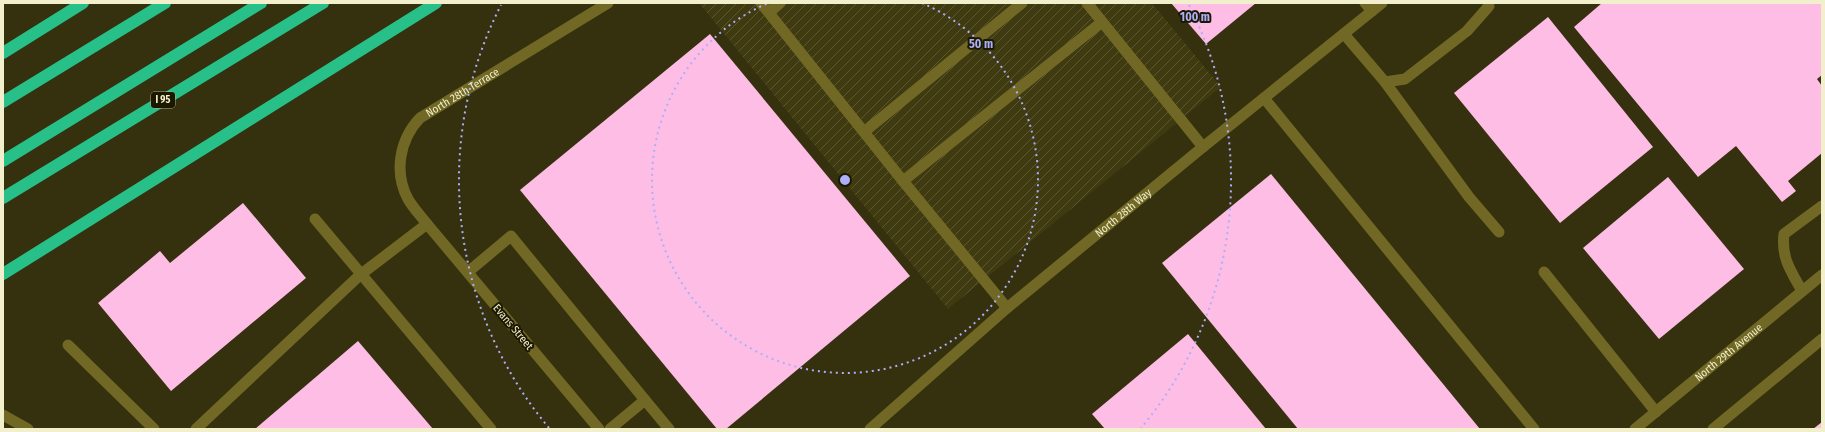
<svg xmlns="http://www.w3.org/2000/svg" width="1825" height="432" viewBox="0 0 1825 432" font-family="'Fira Sans Condensed',sans-serif">
<defs>
<pattern id="industrial-furrows" width="10" height="10" patternUnits="userSpaceOnUse"><rect width="10" height="10" fill="#3f3a10"/><path d="M-1 1l2-2M0 10L10 0M9 11l2-2" fill="none" stroke="#5b5732"/></pattern>
</defs>
<rect width="100%" height="100%" fill="#35300d"/>
<polygon fill="url(#industrial-furrows)" points="699,3 1152,3 1221,87 948,309"/>
<g fill="#fdbde4">
<polygon points="1171,3 1256,3 1206,44"/>
<polygon points="1602,3 1822,3 1822,75 1817,79 1822,86 1822,153 1788,181 1796,191 1782,202 1736,146 1698,177 1574,27"/>
<polygon points="1548,17 1653,147 1560,223 1454,93"/>
<polygon points="710,34 910,276 726,429 717,429 520,190"/>
<polygon points="1271,174 1480,429 1298,429 1162,263"/>
<polygon points="1668,177 1744,269 1659,339 1583,248"/>
<polygon points="243,203 306,278 171,391 98,303 160,251 170,263"/>
<polygon points="1188,334 1266,429 1105,429 1092,414"/>
<polygon points="358,341 433,429 255,429"/>
<polygon points="1822,422 1822,429 1813,429"/>
</g>
<g fill="none" stroke-linecap="round" stroke-linejoin="round">
<g stroke="#706824" stroke-width="11">
<polyline points="761,3 903,181 1007,308"/>
<polyline points="1087,3 1203,147"/>
<polyline points="1365,3 1372,11"/>
<polyline points="769,12 780,3"/>
<polyline points="1344,34 1385,82 1405,79 1467,31 1489,6 1488,3"/>
<polyline points="1385,82 1469,197 1499,232"/>
<polyline points="1264,98 1534,429"/>
<polyline points="864,132 1022,3"/>
<polyline points="903,181 1102,22"/>
<polyline points="315,219 491,429"/>
<polyline points="468,272 511,236 645,400 610,429"/>
<polyline points="1544,272 1656,412"/>
<path d="M1802,291C1791,271 1781,258 1784,234L1822,206"/>
<polyline points="68,345 154,429"/>
<polyline points="645,400 669,429"/>
<polyline points="196,429 360,275 427,224"/>
</g>
<g stroke="#706824" stroke-width="11">
<polyline points="3,415 28,429"/>
<path id="s1" d="M599,429L427,224C421,216 413,208 408,199C394,173 399,140 420,118L608,3"/>
<path id="s2" d="M870,429L1007,308L1203,147L1382,3"/>
</g>
<g stroke="#706824" stroke-width="11">
<path id="s3" d="M1635,429L1822,275"/>
<polyline points="1713,429 1822,339"/>
</g>
<g stroke="#28c089" stroke-width="12">
<polyline points="3,53 83,3"/>
<polyline points="3,102 165,3"/>
<polyline points="3,161 261,3"/>
<polyline points="3,198 323,3"/>
<polyline points="3,274 436,3"/>
</g>
</g>
<g fill="none" stroke="#adaffb" stroke-width="2" stroke-dasharray="2 4">
<path d="M922 3A193 193 0 1 1 768 3"/>
<path d="M549 428A386 386 0 0 1 501 5M1189 5A386 386 0 0 1 1141 428"/>
</g>
<g text-anchor="middle" dominant-baseline="central" stroke-width="4" stroke-linejoin="round" paint-order="stroke">
<rect fill="#1c1800" stroke="#b2ae90" stroke-width="1" x="151" y="92" width="24" height="16" rx="3"/>
<g font-size="10" font-weight="bold" fill="#f2efcd">
<text x="163" y="100">I 95</text>
</g>
<g font-size="11" fill="#f2efcd" stroke="#1c1800">
<text stroke="none"><textPath href="#s1" startOffset="436">North 28th Terrace</textPath></text>
<text stroke="none"><textPath href="#s2" startOffset="333">North 28th Way</textPath></text>
<text transform="translate(513 327) rotate(50)">Evans Street</text>
<text stroke="none"><textPath href="#s3" startOffset="121">North 29th Avenue</textPath></text>
</g>
</g>
<circle cx="845" cy="180" r="6" fill="#adaffb" stroke="#1c1800" stroke-width="2"/>
<g font-size="12" text-anchor="middle" font-weight="bold" fill="#adaffb" stroke="#1c1800" stroke-width="4" stroke-linejoin="round" paint-order="stroke">
<text x="1195" y="21">100 m</text>
<text x="981" y="48">50 m</text>
</g>
<rect width="1825" height="432" fill="none" stroke="#f2efcd" stroke-width="8"/>
</svg>
